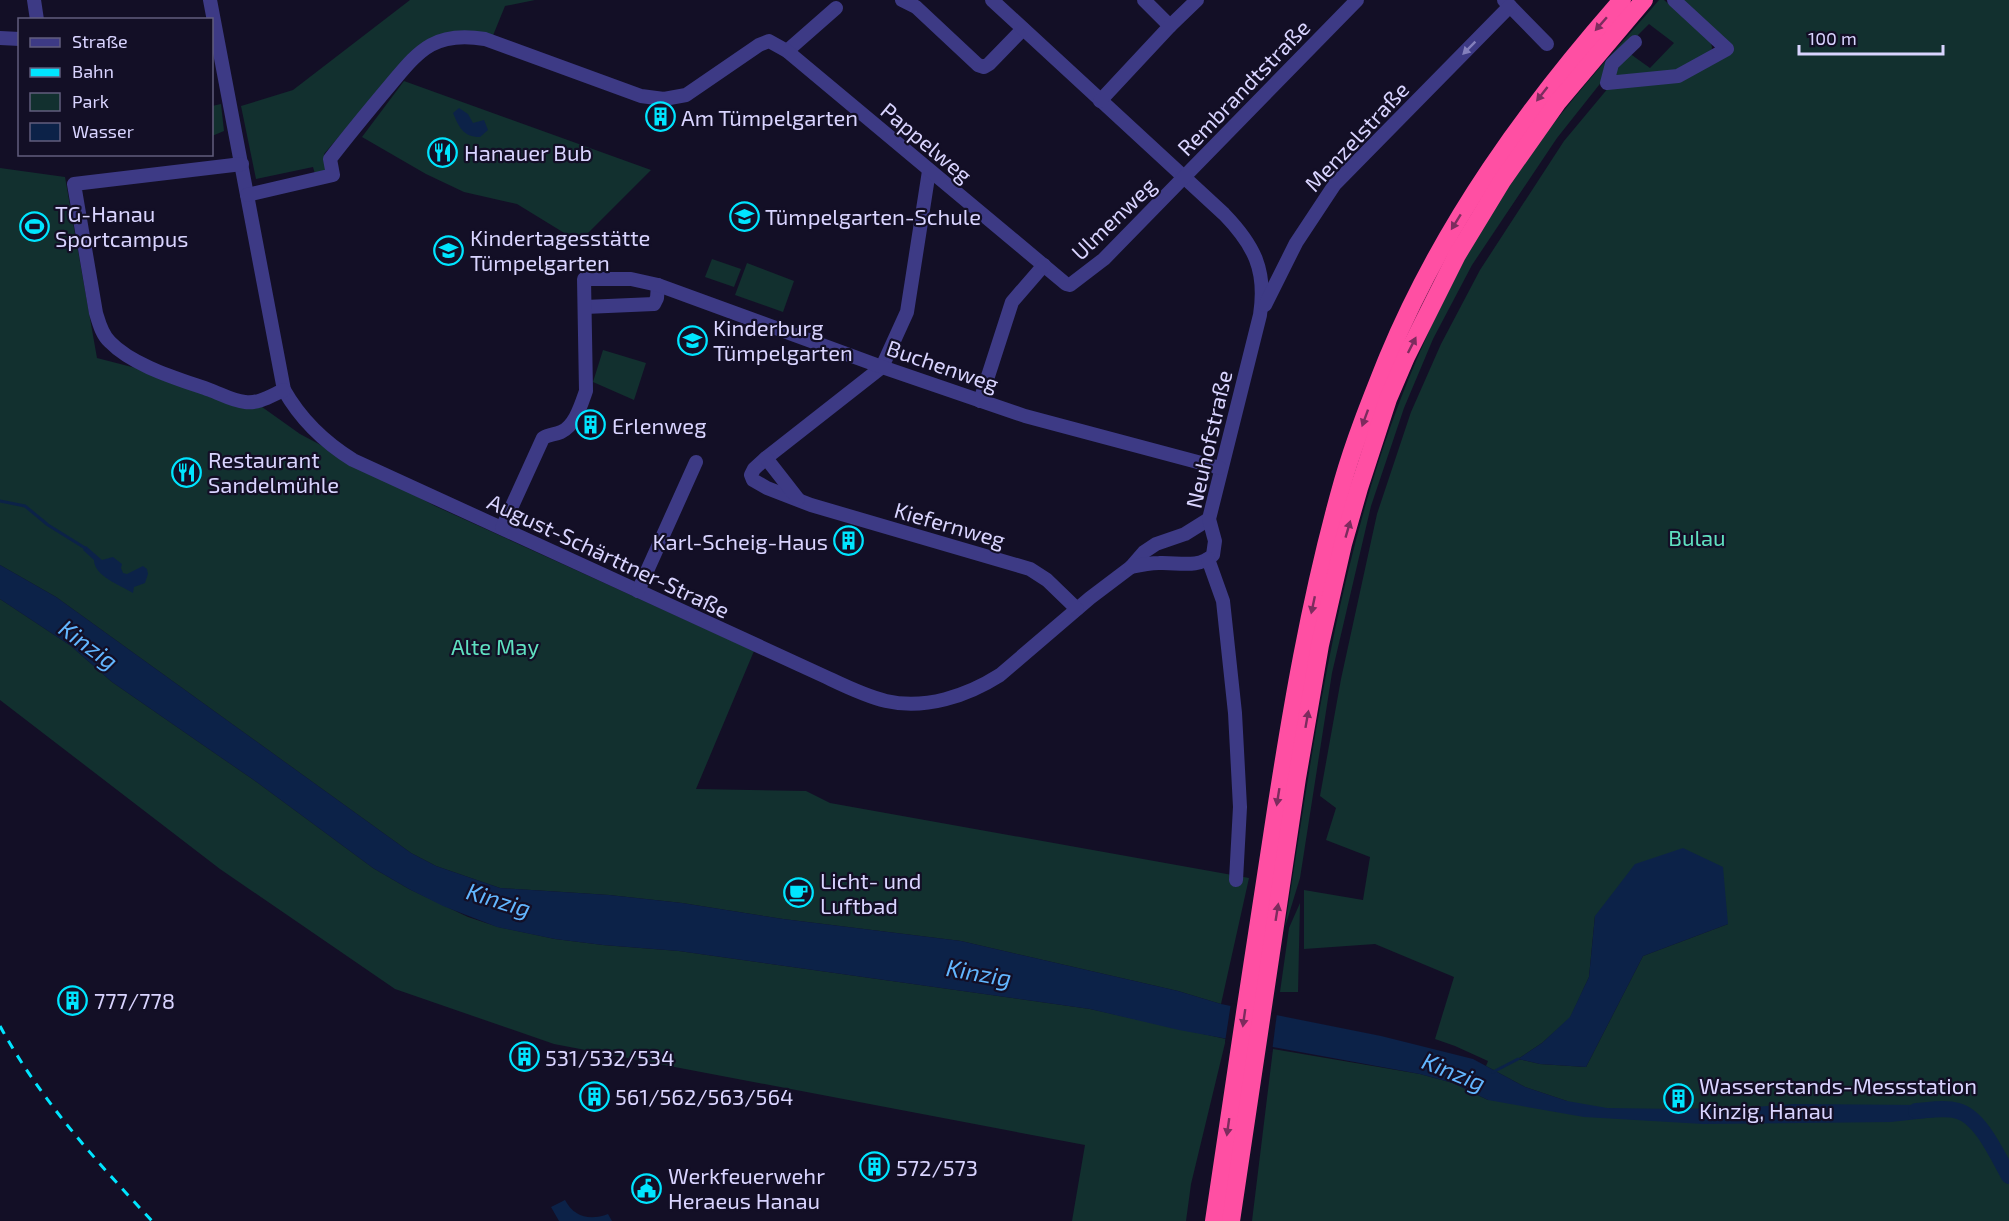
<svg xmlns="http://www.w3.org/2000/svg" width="2009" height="1221" viewBox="0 0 2009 1221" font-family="'Exo 2',sans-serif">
<rect width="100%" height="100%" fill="#130f26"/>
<g fill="#12302f" fill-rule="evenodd">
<polygon points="410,0 535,0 505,6 492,38 465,33 401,64 324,154 327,172 315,174 313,167 256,179 241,106 293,90"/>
<path d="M1659,0H1664L1710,40L1712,47L1711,54L1678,74L1611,77L1629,53L1650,68L1674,43L1649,24L1624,49L1603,80L1557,138L1472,265L1433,339L1404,408L1371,506L1332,673L1300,878L1285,927C1316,727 1342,522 1427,336C1438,310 1448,281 1463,256C1493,207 1526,158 1562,113C1593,74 1627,37 1659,0Z"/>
<path d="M1683,0H2009V1221H1252L1273,1049L1420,1074L1453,1083L1488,1100L1567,1101L1525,1087L1486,1066L1488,1061L1455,1046L1435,1039L1454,977L1375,944L1304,949V890L1363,900L1370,857L1326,840L1336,808L1320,796L1341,679L1377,514L1411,412L1441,344L1480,270L1564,141L1609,87L1678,79L1734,48ZM1595,916L1728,924L1643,956L1586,1067L1540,1064L1518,1059L1542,1043L1570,1018L1589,977Z"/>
<polygon points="404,81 651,170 579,242 517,204 464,192 426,174 362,137"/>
<polygon points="221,104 224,131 212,136 212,106"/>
<polygon points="0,168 65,177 97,358 248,397 300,434 435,506 754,651 696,789 806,791 830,803 1249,878 1221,1004 1178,991 961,941 783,919 682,903 609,895 500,888 436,866 411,853 56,597 0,565"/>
<polygon points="712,259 741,269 734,287 705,277"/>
<polygon points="747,263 794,281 783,312 735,295"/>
<polygon points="603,350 646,363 634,400 593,382"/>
<polygon points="0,599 71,646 112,682 258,783 373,868 409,889 468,917 498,927 555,939 603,945 679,951 1090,1009 1226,1039 1191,1184 1186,1221 1072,1221 1085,1145 554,1044 395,989 220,869 0,700"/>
<polygon points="1300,903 1298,992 1280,992 1289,928"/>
</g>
<g fill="#0c2248">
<path d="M459,108L468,114L473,123L484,120L488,130L480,137C463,137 459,127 453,113Z"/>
<path d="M86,546L102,560L113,557L122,564L121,568L123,573L127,574L143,566L147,569L148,574L145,583L134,587L133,593C120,585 94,576 94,560L83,550Z"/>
<polygon points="0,565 56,597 411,853 436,866 500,888 609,895 682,903 783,919 961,941 1178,991 1221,1004 1381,1036 1473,1059 1525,1087 1567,1101 1607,1108 1679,1109 1755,1107 1793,1104 1923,1105 1953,1115 1891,1122 1703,1124 1584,1117 1488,1100 1453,1083 1420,1074 1179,1030 1090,1009 679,951 603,945 555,939 497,927 443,906 409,889 373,868 258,783 112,682 71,646 0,599"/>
<polygon points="1683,848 1723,867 1728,924 1643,956 1586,1067 1540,1064 1518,1059 1542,1043 1570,1017 1589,977 1595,916 1635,864"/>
<path d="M565,1200C574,1217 590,1221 608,1214L612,1221H559L551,1207Z"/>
</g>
<polygon fill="#130f26" points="1231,1003 1277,1013 1272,1052 1225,1042"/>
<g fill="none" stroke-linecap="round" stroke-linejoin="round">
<g stroke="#0c2248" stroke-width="3">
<polyline points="0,501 25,506 48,525 85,548"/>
<polyline points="1493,1072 1518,1059"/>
</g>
<path stroke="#0c2248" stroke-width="16" d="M1916,1111C1930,1110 1945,1107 1958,1111C1981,1117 1998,1157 2009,1176"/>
<g stroke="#3d3a85" stroke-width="14">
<polyline points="34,0 37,20"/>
<path d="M210,0L284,390C301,420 324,442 353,460L826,677C845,686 865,696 886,701C925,710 967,696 1000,675L1090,598L1131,567L1144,552L1156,544L1185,534L1209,519"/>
<polyline points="902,0 916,7 978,65 984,67 989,64 1023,29"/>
<path d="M992,0L1224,214C1254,245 1267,270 1260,315L1209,519L1215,541L1213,555C1198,569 1178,562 1159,563C1149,563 1140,565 1131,567"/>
<polyline points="1144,0 1170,26"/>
<polyline points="1504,0 1547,44"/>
<polyline points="0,38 20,39"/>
<polyline points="1635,42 1612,64 1607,83 1678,76 1727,49 1674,0"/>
<polyline points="787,51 836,8"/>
<polyline points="1100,101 1170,26 1197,0"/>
<path d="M242,164L74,184L96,313C99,323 102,335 110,342C133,366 179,379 210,390C221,394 233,401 245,402C259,404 272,395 284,390"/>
<polyline points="929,171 907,312 882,367 766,458 754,469 751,475 753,480 767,488 811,505 1030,569 1047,580 1077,609"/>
<path d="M247,195L333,175L330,159C350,133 370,109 391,84C403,70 415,54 431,45C447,36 467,36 485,39L641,96L664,99L686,95L759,45L769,41L787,51L1066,284L1070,285L1104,259L1357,0"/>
<polyline points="1265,305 1296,243 1335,184 1510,6"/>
<polyline points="585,307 654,304 657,298 658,285"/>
<polyline points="980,401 1012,302 1044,265"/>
<polyline points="766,458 798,499"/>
<path d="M502,528L543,438C549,434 554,435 561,432C575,426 581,405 586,391L584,279H631L658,285L882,367L1025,416L1220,468"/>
<polyline points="1208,559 1223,601 1235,713 1240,807 1236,880"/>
<polyline points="638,591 696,462"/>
</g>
<g stroke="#ff4fa3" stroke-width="18">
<path d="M1214,1221C1233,1093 1252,964 1272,836C1290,717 1310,597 1343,481C1355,439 1372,397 1388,357C1444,223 1527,108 1622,0"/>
<polyline points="1231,1221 1297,778 1320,645 1343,544 1359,488 1388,399 1406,357 1457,255 1502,181 1557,103 1644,0"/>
</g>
<path stroke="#00e5ff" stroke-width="3" stroke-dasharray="9 8" stroke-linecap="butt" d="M0,1026C39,1098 96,1161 152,1221"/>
</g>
<defs><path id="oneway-solid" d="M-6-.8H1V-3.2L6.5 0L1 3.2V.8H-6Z" transform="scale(1.5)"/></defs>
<g fill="#7d2c5e">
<use href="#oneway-solid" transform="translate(1601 24) rotate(131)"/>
<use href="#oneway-solid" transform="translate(1542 94) rotate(128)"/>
<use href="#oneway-solid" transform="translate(1456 222) rotate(122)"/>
<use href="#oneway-solid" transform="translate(1412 345) rotate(-63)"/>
<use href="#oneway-solid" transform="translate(1365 418) rotate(110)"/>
<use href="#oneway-solid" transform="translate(1348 529) rotate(-74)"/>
<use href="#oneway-solid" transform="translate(1313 605) rotate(102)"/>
<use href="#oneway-solid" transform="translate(1307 719) rotate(-80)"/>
<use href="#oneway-solid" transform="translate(1278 797) rotate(99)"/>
<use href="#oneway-solid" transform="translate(1277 912) rotate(-81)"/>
<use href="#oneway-solid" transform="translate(1244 1018) rotate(98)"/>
<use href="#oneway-solid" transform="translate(1228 1127) rotate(98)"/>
</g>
<use fill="#837fbc" href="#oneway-solid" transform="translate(1469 48) rotate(135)"/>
<defs>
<symbol id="building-ring" viewBox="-11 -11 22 22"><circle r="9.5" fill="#130f26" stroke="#00e5ff" stroke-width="1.5"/><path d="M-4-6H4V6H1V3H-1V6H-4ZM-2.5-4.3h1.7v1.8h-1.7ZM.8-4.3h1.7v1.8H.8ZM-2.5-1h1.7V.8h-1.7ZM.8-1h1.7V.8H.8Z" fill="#00e5ff"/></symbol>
<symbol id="restaurant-ring" viewBox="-11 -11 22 22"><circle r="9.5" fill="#130f26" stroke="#00e5ff" stroke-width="1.5"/><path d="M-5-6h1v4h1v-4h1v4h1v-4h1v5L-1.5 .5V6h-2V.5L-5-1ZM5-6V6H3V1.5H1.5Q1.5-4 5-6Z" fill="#00e5ff"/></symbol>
<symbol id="school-ring" viewBox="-11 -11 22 22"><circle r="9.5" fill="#130f26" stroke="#00e5ff" stroke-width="1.5"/><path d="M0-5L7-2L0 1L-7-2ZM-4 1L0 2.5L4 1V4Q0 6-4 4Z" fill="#00e5ff"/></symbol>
<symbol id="stadium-ring" viewBox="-11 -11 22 22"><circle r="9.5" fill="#130f26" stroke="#00e5ff" stroke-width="1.5"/><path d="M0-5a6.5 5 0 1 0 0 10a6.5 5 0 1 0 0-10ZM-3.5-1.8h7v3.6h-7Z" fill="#00e5ff"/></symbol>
<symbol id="cafe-ring" viewBox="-11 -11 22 22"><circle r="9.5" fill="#130f26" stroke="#00e5ff" stroke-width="1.5"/><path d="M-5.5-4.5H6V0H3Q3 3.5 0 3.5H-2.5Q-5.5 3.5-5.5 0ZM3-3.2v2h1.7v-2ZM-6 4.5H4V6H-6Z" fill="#00e5ff"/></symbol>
<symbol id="civic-ring" viewBox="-11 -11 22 22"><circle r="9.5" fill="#130f26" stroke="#00e5ff" stroke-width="1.5"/><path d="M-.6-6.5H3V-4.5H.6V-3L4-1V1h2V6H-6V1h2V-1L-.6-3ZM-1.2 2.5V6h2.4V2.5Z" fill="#00e5ff"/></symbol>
</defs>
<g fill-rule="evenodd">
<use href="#building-ring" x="644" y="100" width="33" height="33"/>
<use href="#restaurant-ring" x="426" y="136" width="33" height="33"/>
<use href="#school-ring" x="728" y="200" width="33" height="33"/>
<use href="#stadium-ring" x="18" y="210" width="33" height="33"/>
<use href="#school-ring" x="432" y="234" width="33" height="33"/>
<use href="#school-ring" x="676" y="324" width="33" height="33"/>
<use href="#building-ring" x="574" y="408" width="33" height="33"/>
<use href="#restaurant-ring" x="170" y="456" width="33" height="33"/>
<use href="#building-ring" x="832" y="524" width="33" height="33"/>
<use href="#cafe-ring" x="782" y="876" width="33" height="33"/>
<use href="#building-ring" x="56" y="984" width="33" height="33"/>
<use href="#building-ring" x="508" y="1040" width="33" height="33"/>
<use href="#building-ring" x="578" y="1080" width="33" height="33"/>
<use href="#building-ring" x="1662" y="1082" width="33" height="33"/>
<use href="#building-ring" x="858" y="1150" width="33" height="33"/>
<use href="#civic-ring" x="630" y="1172" width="33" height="33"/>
</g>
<g text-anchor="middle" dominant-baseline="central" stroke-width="4.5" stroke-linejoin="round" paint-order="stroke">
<g font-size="22" fill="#d9d4ff" stroke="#130f26">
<text transform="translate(1243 87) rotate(-46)">Rembrandtstraße</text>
<text transform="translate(1356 136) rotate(-47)">Menzelstraße</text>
<text transform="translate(927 142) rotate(40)">Pappelweg</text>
<text transform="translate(1113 218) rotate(-44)">Ulmenweg</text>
<text transform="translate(943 365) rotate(19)">Buchenweg</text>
<text transform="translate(1208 439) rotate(-77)">Neuhofstraße</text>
<text transform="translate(950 524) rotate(16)">Kiefernweg</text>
<text transform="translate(609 555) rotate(25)">August-Schärttner-Straße</text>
</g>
<g font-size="22" fill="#d9d4ff" stroke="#130f26" text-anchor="start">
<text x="681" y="117">Am Tümpelgarten</text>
<text x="464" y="152">Hanauer Bub</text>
<text x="55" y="213">TG-Hanau<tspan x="55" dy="25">Sportcampus</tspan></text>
<text x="765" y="216">Tümpelgarten-Schule</text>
<text x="470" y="237">Kindertagesstätte<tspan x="470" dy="25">Tümpelgarten</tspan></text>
<text x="713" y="327">Kinderburg<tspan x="713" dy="25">Tümpelgarten</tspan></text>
<text x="612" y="425">Erlenweg</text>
<text x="208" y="459">Restaurant<tspan x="208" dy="25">Sandelmühle</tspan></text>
<text x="828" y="541" text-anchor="end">Karl-Scheig-Haus</text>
<text x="820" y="880">Licht- und<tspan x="820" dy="25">Luftbad</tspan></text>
<text x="94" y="1000">777/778</text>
<text x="545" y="1057">531/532/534</text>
<text x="1699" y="1085">Wasserstands-Messstation<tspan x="1699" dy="25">Kinzig, Hanau</tspan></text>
<text x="615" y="1096">561/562/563/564</text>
<text x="896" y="1167">572/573</text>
<text x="668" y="1175">Werkfeuerwehr<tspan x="668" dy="25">Heraeus Hanau</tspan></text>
</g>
<g font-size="22" fill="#5fe0c0" stroke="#130f26">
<text x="1697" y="537">Bulau</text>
<text x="495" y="646">Alte May</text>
</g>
<g font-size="24" font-style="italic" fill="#62b6ff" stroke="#130f26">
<text transform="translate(89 644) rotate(36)">Kinzig</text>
<text transform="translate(499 899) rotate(17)">Kinzig</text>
<text transform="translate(979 972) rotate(10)">Kinzig</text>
<text transform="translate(1454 1071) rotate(22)">Kinzig</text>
</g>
</g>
<rect x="18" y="18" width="195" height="138" fill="#130f26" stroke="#625e7d" stroke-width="1.5"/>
<rect x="30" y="38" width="30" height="9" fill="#3d3a85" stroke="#625e7d" stroke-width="1.5"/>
<text x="72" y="48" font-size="18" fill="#d9d4ff">Straße</text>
<rect x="30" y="68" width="30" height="9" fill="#00e5ff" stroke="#625e7d" stroke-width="1.5"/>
<text x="72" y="78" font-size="18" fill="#d9d4ff">Bahn</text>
<rect x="30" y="93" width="30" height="18" fill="#12302f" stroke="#625e7d" stroke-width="1.5"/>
<text x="72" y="108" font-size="18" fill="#d9d4ff">Park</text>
<rect x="30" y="123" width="30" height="18" fill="#0c2248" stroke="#625e7d" stroke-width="1.5"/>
<text x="72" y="138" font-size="18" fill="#d9d4ff">Wasser</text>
<path d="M1799 45v9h144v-9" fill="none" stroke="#d9d4ff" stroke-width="3"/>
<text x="1808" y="45" font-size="18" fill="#d9d4ff" stroke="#130f26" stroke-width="4.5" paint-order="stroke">100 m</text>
</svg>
